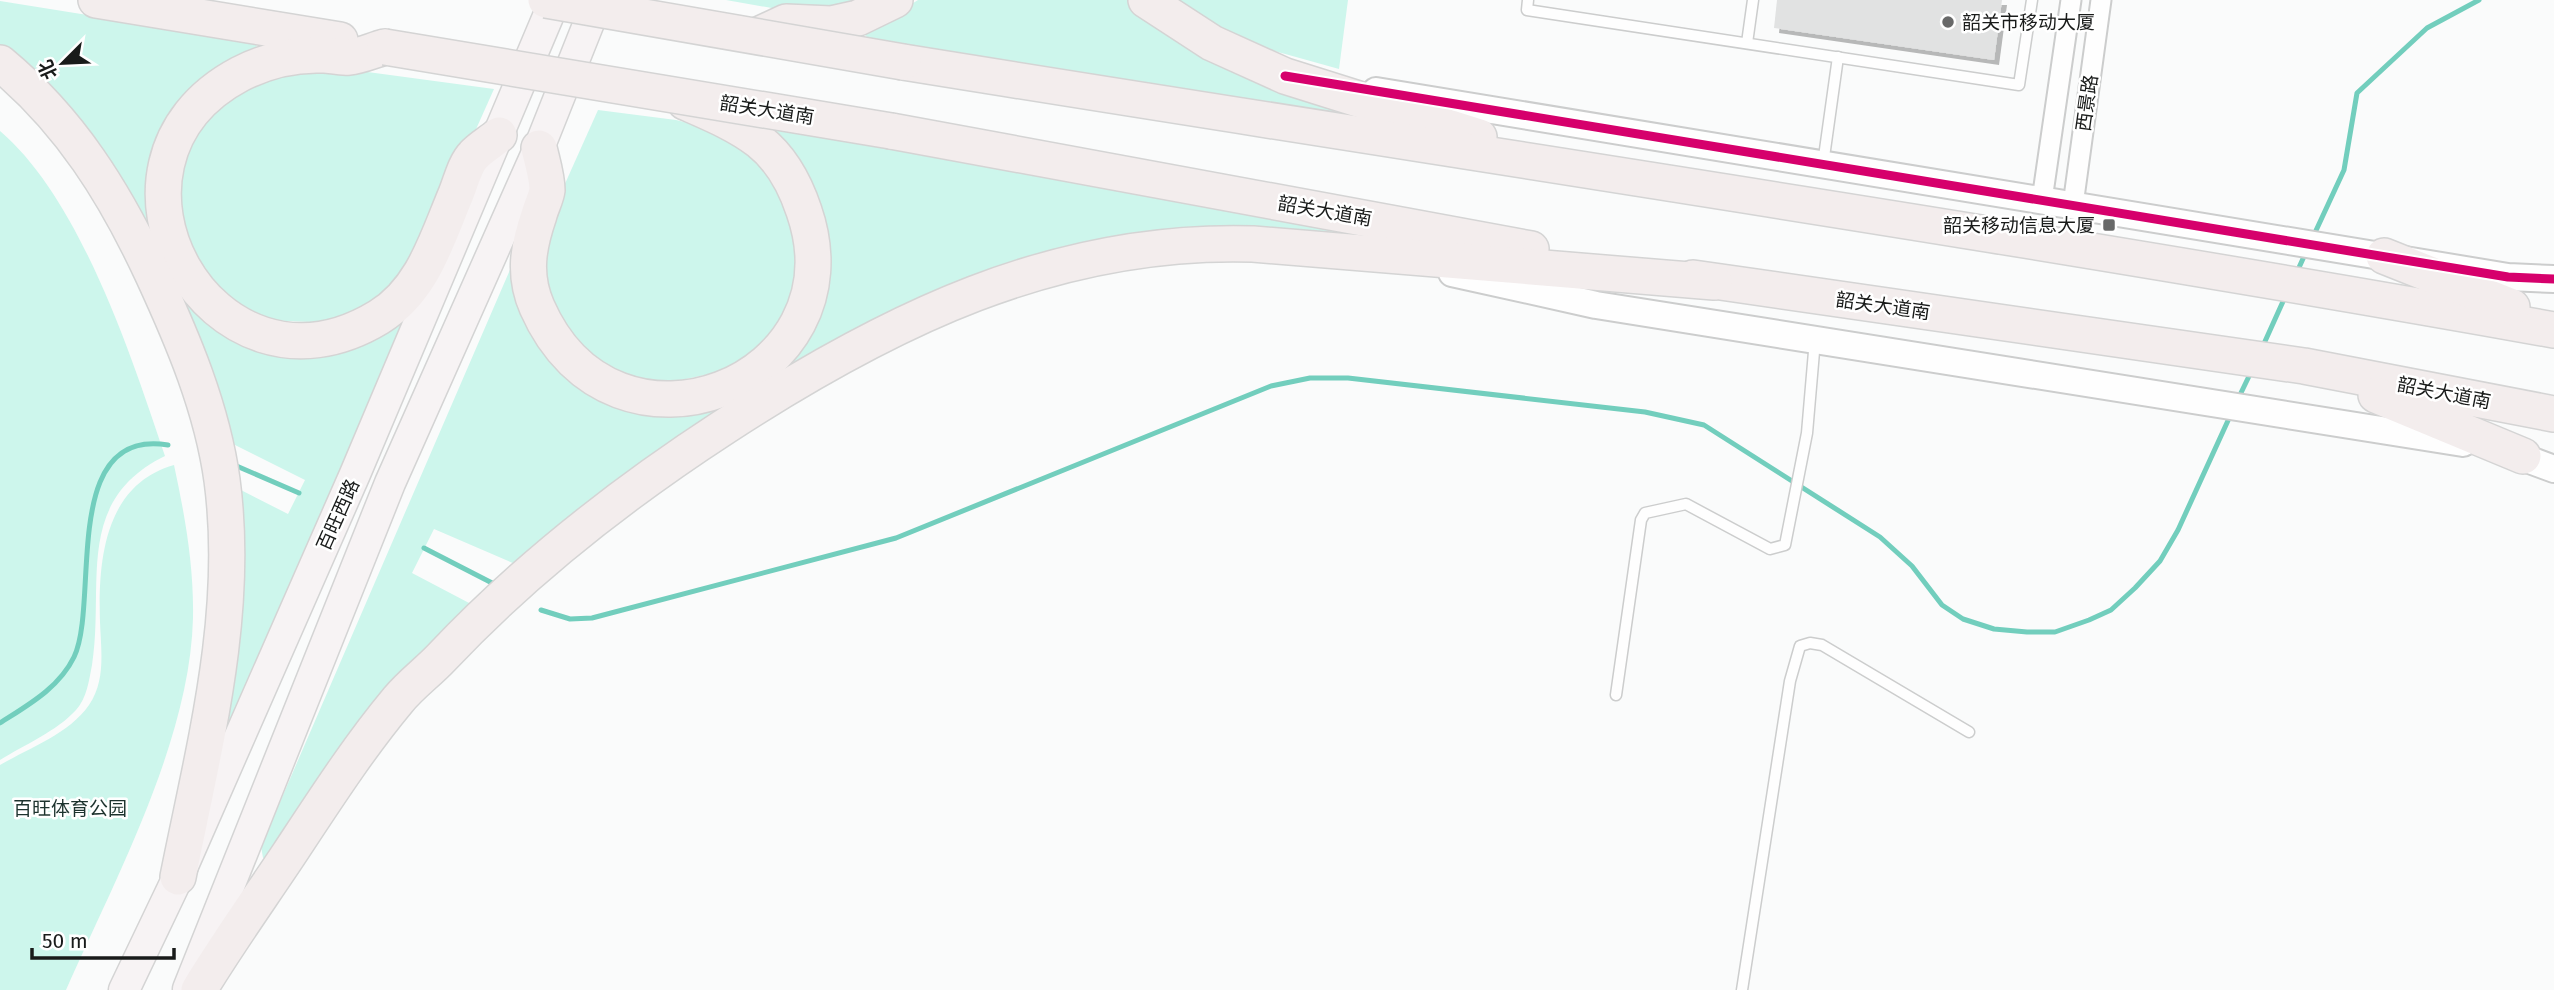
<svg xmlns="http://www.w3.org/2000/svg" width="2554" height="990" viewBox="0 0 2554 990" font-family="'Fira Sans','Noto Sans SC',sans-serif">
<defs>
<filter id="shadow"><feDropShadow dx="5" dy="5" stdDeviation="0" flood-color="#0004"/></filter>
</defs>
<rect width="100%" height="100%" fill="#fafbfb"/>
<g fill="#cdf6ec">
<polygon points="726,0 870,0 811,15"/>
<polygon points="918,0 1130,0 1334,109 1337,116 870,40 864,34"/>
<polygon points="1170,0 1348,0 1339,69 1246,43"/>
<polygon points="0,1 256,42 257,49 151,175 239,338 408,312 219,754 235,487 288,514 305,480 227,441 200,354 0,48"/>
<polygon points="323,66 494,89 409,279 335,323 263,320 207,285 177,209 186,145 238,89"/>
<polygon points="598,110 676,120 724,132 751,149 784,190 800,262 789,310 761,347 728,370 653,386 594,366 551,309 538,244"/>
<polygon points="773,127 1396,233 1006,272 515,564 434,529 412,573 471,604 266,858 263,858 261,846 512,265 526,309 678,409 821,302 768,132"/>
<path d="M0,131C81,200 132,358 165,456C73,501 105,584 92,665C89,680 87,698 76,710C57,731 24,745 0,760Z"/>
<path d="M174,465C185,516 194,566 193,618C190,741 115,879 66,990H0V765C29,748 69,734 89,705C106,680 101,650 100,622C98,561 104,485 174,465Z"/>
</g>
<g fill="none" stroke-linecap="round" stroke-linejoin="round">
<g stroke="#72cebd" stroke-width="5">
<polyline points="2313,237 2344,170 2357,93 2427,28 2479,0"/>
<polyline points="2297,272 2306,252"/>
<polyline points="2262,348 2285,297"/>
<polyline points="2238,399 2252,370"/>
<polyline points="232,464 299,493"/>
<polyline points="424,548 496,585"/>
<polyline points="541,610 570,619 592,618 896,538 1271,386 1310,378 1348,378 1645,412 1704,425 1880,537 1912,566 1942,605 1963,619 1994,629 2027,632 2055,632 2089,620 2111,610 2135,588 2160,561 2178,530 2231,414"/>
<path d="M0,723C28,705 59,688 74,657C100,603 59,427 168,445"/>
</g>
</g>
<polygon fill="#e1e2e2" filter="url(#shadow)" points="1777,0 2002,0 1994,60 1774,28"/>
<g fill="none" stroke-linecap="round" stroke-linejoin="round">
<defs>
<g id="lane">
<polyline points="1528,0 1527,10 2019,85 2032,0"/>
<polyline points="1747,43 1753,0"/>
<polyline points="1823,164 1838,57"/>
<polyline points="1616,695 1641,520 1645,513 1686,504 1770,549 1785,545 1807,433 1815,340"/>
<polyline points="1742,990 1790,681 1800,646 1810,643 1822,645 1969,732"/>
</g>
<g id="street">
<polyline points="2042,200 2071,0"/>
<polyline points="2073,205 2101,0"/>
</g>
<g id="secondary">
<polyline points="1376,91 2508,277 2554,279"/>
<polyline points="1452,273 1596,305 2463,443"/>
<polyline points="2508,452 2554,469"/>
</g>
<g id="primary">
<polyline points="188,989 390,483 539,148 598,0"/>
<polyline points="124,990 178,877 355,474 555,0"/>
</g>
<g id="highway">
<polyline points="96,0 340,40"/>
<polyline points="1146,0 1212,43 1285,76 1479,137"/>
<polyline points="756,36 786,22 831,24 858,18 895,0"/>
<path d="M385,47C373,50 361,56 349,57C340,58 331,55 323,55C295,54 265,61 240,74C70,164 212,419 379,317C423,290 437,239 456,194C461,182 465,164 474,155C480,148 491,142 499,135"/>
<path d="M903,62C1454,151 2005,232 2554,330"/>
<path d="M0,63C70,121 115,193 153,275C183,340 212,408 222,480C240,614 204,747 178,877"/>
<polyline points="891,131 1531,249"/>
<path d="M539,148C542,161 547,177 547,190C546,198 541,207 539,215C528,247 523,275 537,307C614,483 863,382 804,211C795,184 782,159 759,141C737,124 710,113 685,102"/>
<polyline points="2384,256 2512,307"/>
<polyline points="1693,278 2304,366 2554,414"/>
<polyline points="2376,395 2523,456"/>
<path d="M199,990C227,944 259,899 289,854C324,801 358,748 398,700C411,684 428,672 442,657C527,567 621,494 724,427C887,321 1054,238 1253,244L1714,282"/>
</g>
</defs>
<use href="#lane" stroke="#cccdcd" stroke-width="13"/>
<use href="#street" stroke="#cccdcd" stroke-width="23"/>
<use href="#secondary" stroke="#cccdcd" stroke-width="30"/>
<use href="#primary" stroke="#d4d4d4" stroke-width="33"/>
<use href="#highway" stroke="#d4d4d4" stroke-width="38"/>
<use href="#lane" stroke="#fefefe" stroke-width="10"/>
<use href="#street" stroke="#fefefe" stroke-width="19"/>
<use href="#secondary" stroke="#fefefe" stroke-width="26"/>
<use href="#primary" stroke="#f7f3f4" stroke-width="30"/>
<use href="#highway" stroke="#f3eded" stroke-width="35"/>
<defs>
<g id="highway-bridge">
<polyline points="546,0 903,62"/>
<polyline points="385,47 891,131"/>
</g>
</defs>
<use href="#highway-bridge" stroke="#d4d4d4" stroke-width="38" stroke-linecap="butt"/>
<use href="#highway-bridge" stroke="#f3eded" stroke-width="35"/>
<defs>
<polyline id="cycleway" points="1285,76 2508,277 2554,279"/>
</defs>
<use href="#cycleway" stroke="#fff" stroke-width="13"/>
<use href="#cycleway" stroke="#d6006c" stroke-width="9"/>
</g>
<g fill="#686969" stroke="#fff" stroke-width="2.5">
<circle cx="1948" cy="22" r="7"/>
<rect x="2102" y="218" width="14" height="14" rx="3.5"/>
</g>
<g text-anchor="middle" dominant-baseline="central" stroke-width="5" stroke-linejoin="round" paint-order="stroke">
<g font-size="19" fill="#191b1a" stroke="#fff" text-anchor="start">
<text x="1962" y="22">韶关市移动大厦</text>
<text x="2095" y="225" text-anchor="end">韶关移动信息大厦</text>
</g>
<g font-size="19" fill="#191b1a" stroke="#fff">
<text transform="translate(2087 103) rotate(-82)">西景路</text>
<text transform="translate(767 110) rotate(9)">韶关大道南</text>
<text transform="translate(1325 211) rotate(10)">韶关大道南</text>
<text transform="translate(1883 306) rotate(8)">韶关大道南</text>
<text transform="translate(2444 393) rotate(11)">韶关大道南</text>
<text transform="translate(338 515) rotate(-66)">百旺西路</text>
</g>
<g font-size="19" fill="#1d332e" stroke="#fff">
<text x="70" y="808">百旺体育公园</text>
</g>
</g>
<g transform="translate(63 63) rotate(246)" stroke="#ffffff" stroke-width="5" paint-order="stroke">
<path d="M0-5L12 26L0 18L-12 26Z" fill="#191b1a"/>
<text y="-10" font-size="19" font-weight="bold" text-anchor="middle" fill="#191b1a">北</text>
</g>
<path d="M32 948v10h142v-10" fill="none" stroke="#191b1a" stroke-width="3.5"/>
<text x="42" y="948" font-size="21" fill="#191b1a" stroke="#ffffff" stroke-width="5" paint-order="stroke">50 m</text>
</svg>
